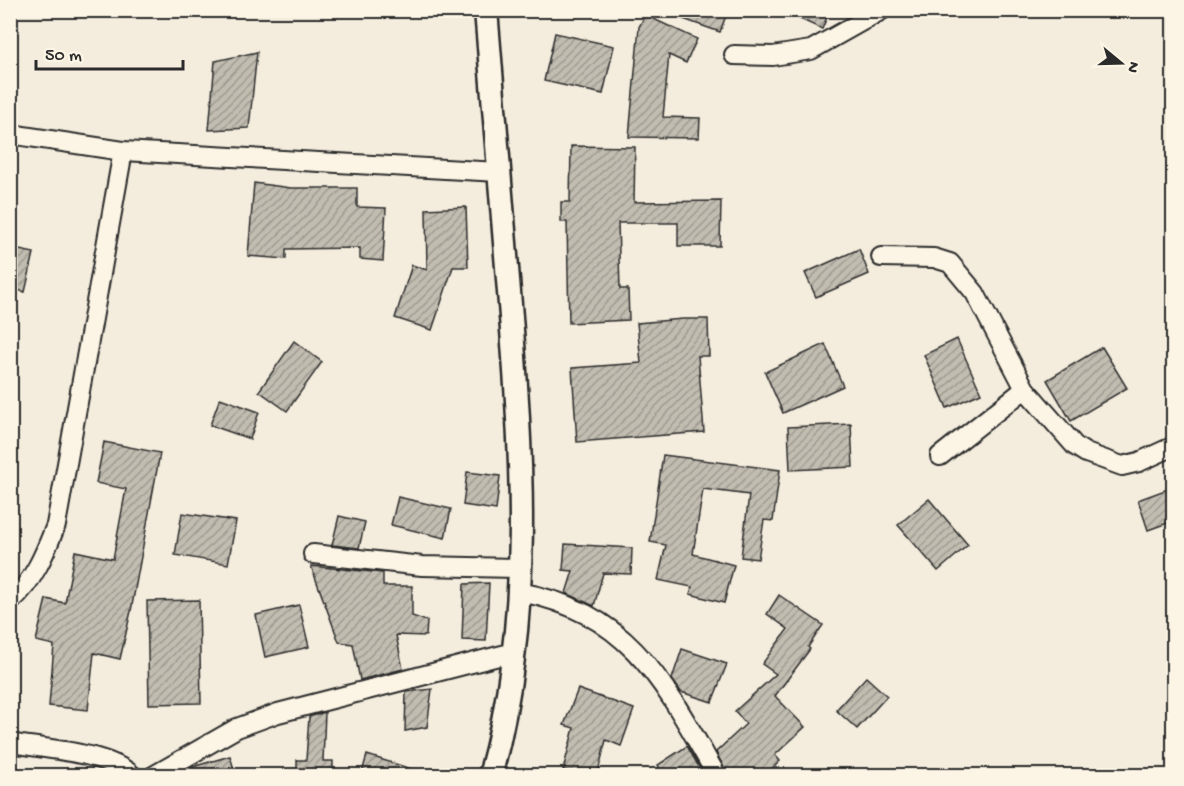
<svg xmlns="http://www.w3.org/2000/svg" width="1184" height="786" viewBox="0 0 1184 786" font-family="'Gochi Hand',sans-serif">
<defs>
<pattern id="building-hatch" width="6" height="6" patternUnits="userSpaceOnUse" patternTransform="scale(1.5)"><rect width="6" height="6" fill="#c2bdb1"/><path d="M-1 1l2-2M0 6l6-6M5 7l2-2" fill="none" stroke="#9e9a90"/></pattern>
</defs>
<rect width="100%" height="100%" fill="#f4edde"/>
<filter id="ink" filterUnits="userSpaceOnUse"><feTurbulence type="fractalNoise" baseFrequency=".0167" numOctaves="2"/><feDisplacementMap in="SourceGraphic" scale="12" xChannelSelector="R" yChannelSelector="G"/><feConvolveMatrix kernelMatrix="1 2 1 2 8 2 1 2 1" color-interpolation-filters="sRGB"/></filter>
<g filter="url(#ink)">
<g fill="url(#building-hatch)" stroke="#2b2b2b" stroke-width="1.5">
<polygon points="666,10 728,10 720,32 666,13"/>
<polygon points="780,10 830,10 822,29"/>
<polygon points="645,15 697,39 686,63 669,55 663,117 700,118 699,138 629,137 639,27"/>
<polygon points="555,33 614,46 603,94 544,81"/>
<polygon points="257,52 249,128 209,130 215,61"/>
<polygon points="571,146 635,147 634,202 721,201 720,246 678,246 678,223 618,223 620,289 628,289 629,320 569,323 567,222 561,222 561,202 570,202"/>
<polygon points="254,183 291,188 357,188 357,207 386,208 383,261 360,259 360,248 286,249 286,259 248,256"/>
<polygon points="466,207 468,267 453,267 432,330 395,318 412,265 427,270 426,209"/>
<polygon points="10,248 34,253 25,292 10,288"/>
<polygon points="859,249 869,274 816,297 805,273"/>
<polygon points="683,319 708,319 709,356 698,356 704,432 577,442 572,368 641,363 637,323"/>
<polygon points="957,339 981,393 947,408 924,355"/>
<polygon points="294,341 322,362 287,411 259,391"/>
<polygon points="825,344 843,386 783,413 765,372"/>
<polygon points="1102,347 1127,388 1071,421 1047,380"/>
<polygon points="220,398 259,412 250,439 210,425"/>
<polygon points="851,424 853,467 790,470 788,427"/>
<polygon points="104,442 160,453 131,611 120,659 94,653 88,710 49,706 54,645 36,641 46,599 65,603 75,551 113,559 126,489 96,483"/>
<polygon points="663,455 780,470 773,521 764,520 758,559 741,557 749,495 703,489 693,554 734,565 724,603 690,594 692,587 658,580 666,545 650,542"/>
<polygon points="467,472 500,476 496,510 463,505"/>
<polygon points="1173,487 1173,521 1148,530 1138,500"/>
<polygon points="398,497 451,509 445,538 391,525"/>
<polygon points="929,499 968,545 938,571 898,525"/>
<polygon points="182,513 236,521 228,564 175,555"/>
<polygon points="339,516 365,522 359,548 332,545"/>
<polygon points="565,544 632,548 631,574 603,573 594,606 566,593 573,571 563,570"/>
<polygon points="311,566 383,573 383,586 412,586 412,616 427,621 426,636 396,635 403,669 360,680 353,644 339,642"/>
<polygon points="489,583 486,641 462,640 464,584"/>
<polygon points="779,595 823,625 808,647 810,649 775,696 805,727 775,755 780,761 765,776 728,776 716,752 746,724 735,711 776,674 762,664 788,629 767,614"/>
<polygon points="199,600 201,703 149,704 147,601"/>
<polygon points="299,605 309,647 265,657 256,615"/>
<polygon points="682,649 727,664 712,702 681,692 672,679"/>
<polygon points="866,677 887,696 857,729 836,710"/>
<polygon points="432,689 427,727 405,731 406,692"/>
<polygon points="578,689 634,709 621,746 606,740 597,776 563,770 574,728 564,725"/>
<polygon points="325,712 323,761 333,761 333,776 297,776 297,760 306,760 309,717"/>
<polygon points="687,746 704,776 663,776 658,765"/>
<polygon points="367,755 421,772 421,776 361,776"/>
<polygon points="230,756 236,776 178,776 189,768"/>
</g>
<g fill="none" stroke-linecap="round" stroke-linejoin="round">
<defs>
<g id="minor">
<polyline points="734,55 773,56 811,50 882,10"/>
<polyline points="10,134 123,151 499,172"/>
<polyline points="881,257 934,258 950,263 975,293 1025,389 1075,446 1086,453 1122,466 1139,462 1174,446"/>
<polyline points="940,456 1025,389"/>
<polyline points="313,554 422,566 522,568"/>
<path d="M520,592C632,613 665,685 717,776"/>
<path d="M10,602C34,581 45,553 56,525L123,151"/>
<path d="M10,743C44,749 108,752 133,776"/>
<polyline points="153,776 237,728 278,713 514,652"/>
</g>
<path id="tertiary" d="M486,10C493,104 501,198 509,292C522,453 534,618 490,776"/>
</defs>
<use href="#minor" stroke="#2b2b2b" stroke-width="22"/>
<use href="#tertiary" stroke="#2b2b2b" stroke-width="27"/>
<use href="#minor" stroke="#fcf5e5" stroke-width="18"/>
<use href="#tertiary" stroke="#fcf5e5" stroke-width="22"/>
</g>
</g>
<rect width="1184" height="786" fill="none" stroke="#fcf5e5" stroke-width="36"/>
<rect x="18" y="18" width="1148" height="750" fill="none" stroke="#2b2b2b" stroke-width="2" filter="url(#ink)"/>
<g transform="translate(1121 63) rotate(109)" stroke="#fcf5e5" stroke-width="4.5" paint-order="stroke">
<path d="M0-4.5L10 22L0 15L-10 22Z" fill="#2b2b2b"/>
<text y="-9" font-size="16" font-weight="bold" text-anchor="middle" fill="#2b2b2b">N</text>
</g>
<path d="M36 60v9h147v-9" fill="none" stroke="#2b2b2b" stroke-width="3"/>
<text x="45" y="60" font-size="18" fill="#2b2b2b" stroke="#fcf5e5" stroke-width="4.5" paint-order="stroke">50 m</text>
</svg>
